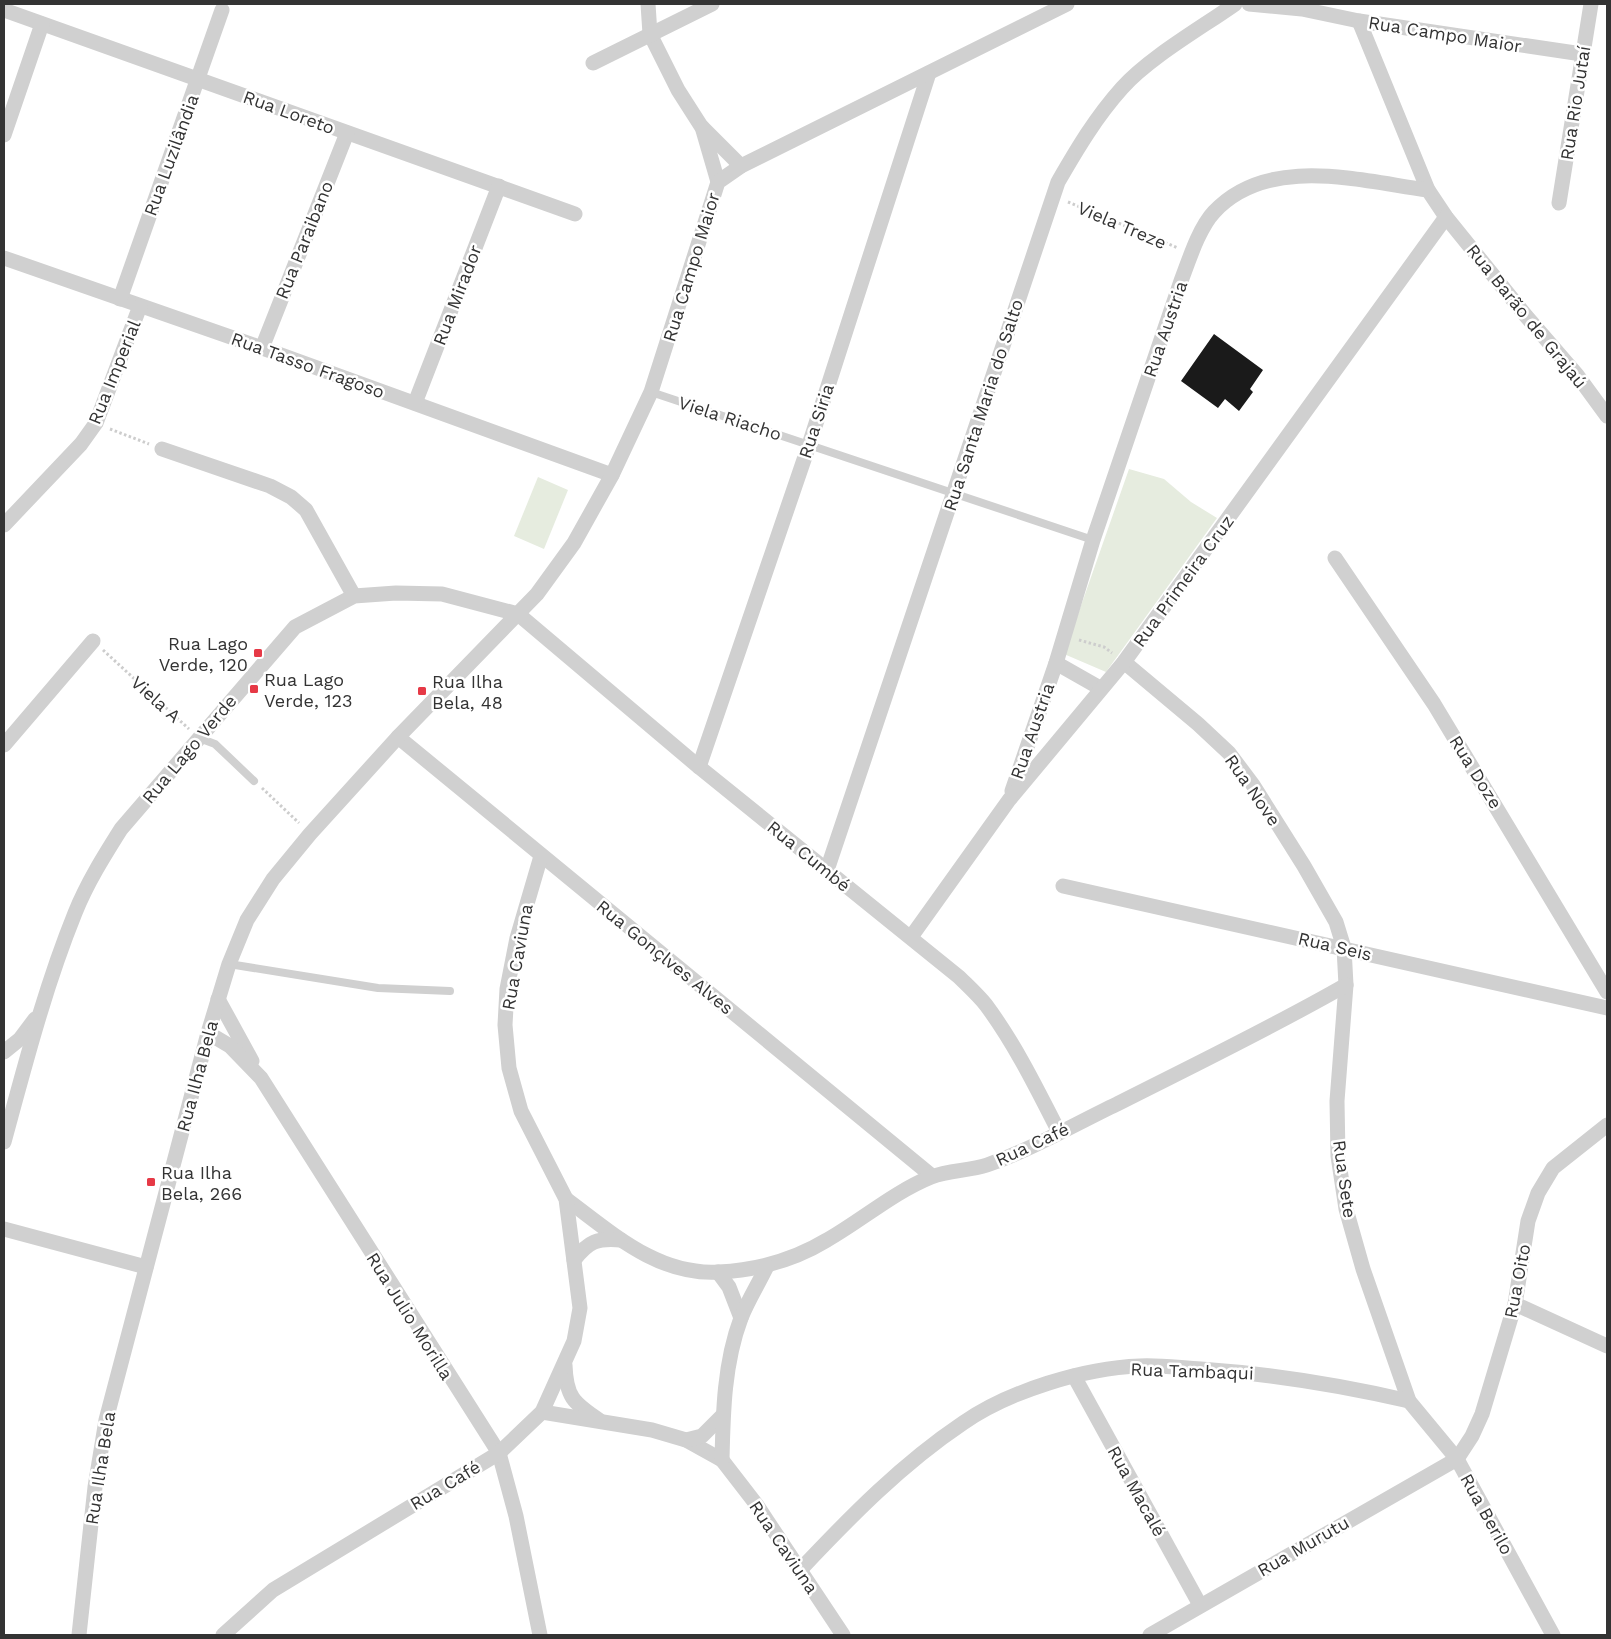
<svg xmlns="http://www.w3.org/2000/svg" width="1611" height="1639" viewBox="0 0 1611 1639" font-family="'Work Sans',sans-serif">
<rect width="100%" height="100%" fill="#fff"/>
<g fill="#e6ecdf">
<polygon points="1129,469 1164,479 1191,502 1217,518 1106,672 1064,654"/>
<polygon points="538,477 568,490 544,549 514,536"/>
</g>
<polygon fill="#1a1a1a" points="1214,334 1263,370 1250,389 1253,392 1239,411 1225,399 1218,408 1181,381"/>
<g fill="none" stroke-linecap="round" stroke-linejoin="round">
<g stroke="#cdcdcd" stroke-width="3" stroke-dasharray="2.5 2.5" stroke-linecap="butt">
<polyline points="1068,202 1178,248"/>
<polyline points="110,429 149,444"/>
<polyline points="1079,640 1104,647 1112,653"/>
<polyline points="103,650 189,729"/>
<polyline points="262,788 299,823"/>
</g>
<g stroke="#d0d0d0" stroke-width="8">
<polyline points="651,392 1093,540"/>
<polyline points="199,738 215,744 254,781"/>
<polyline points="229,964 378,988 450,991"/>
</g>
<g stroke="#d0d0d0" stroke-width="15">
<polyline points="648,4 650,34 678,90 701,126 741,166"/>
<polyline points="1249,4 1302,9 1359,21 1582,54"/>
<polyline points="4,10 575,214"/>
<polyline points="1359,21 1428,190 1446,217 1526,316 1577,375 1607,416"/>
<polyline points="593,63 712,4"/>
<polyline points="702,127 718,182"/>
<polyline points="4,135 42,24"/>
<polyline points="1559,203 1591,4"/>
<polyline points="4,258 262,348 612,475"/>
<polyline points="120,299 222,10"/>
<polyline points="262,348 347,133"/>
<polyline points="415,403 499,186"/>
<polyline points="162,449 270,486 291,497 306,510 354,596"/>
<polyline points="4,525 81,444 96,423 140,306"/>
<polyline points="1335,558 1434,704 1607,992"/>
<polyline points="1124,662 1198,724 1229,753 1253,785 1304,866 1336,922 1344,948 1346,985 1337,1101 1338,1156 1346,1209 1363,1269 1409,1401 1457,1459 1553,1635"/>
<polyline points="1056,663 1100,688"/>
<polyline points="398,737 932,1176"/>
<polyline points="4,745 93,641"/>
<polyline points="699,767 809,445 929,73"/>
<path d="M1012,791L1056,663L1093,540L1181,281C1189,260 1199,228 1214,212C1268,154 1360,181 1428,190"/>
<path d="M827,870L1058,182C1077,149 1096,117 1122,88C1150,57 1201,28 1235,4"/>
<polyline points="1063,886 1607,1008"/>
<polyline points="911,937 1009,800 1124,662 1446,217"/>
<polyline points="218,999 252,1061"/>
<polyline points="208,1033 230,1046 261,1078 499,1453 516,1516 540,1635"/>
<polyline points="4,1052 20,1039 35,1019"/>
<path d="M4,1142C25,1065 45,987 75,913C87,883 104,856 121,829L295,627L354,596L396,593L442,594L518,614L699,767L959,977C968,986 978,995 986,1005C1015,1044 1037,1089 1059,1132"/>
<path d="M566,1199C612,1233 658,1276 719,1272C758,1270 794,1260 827,1240C862,1220 894,1192 931,1177C949,1170 969,1171 987,1165C1031,1150 1075,1124 1117,1104C1194,1065 1271,1028 1346,985"/>
<polyline points="4,1229 146,1267"/>
<path d="M574,1260C589,1241 597,1238 621,1240"/>
<polyline points="718,1272 729,1287 741,1318"/>
<polyline points="1515,1304 1607,1346"/>
<path d="M565,1365C566,1396 573,1403 599,1420"/>
<polyline points="1074,1376 1200,1605"/>
<polyline points="542,1412 652,1430 686,1440 722,1460 756,1504 843,1635"/>
<polyline points="686,1440 702,1436 723,1415"/>
<path d="M722,1460C723,1413 724,1363 741,1318C748,1300 759,1283 767,1266"/>
<path d="M801,1569C851,1516 902,1464 963,1423C1009,1391 1084,1368 1140,1366C1160,1365 1181,1368 1201,1369C1271,1374 1340,1385 1409,1401"/>
<polyline points="79,1635 95,1487 106,1420 208,1033 229,964 247,920 273,879 310,834 398,737 537,594 574,543 612,475 651,392 718,182 741,166 1067,4"/>
<polyline points="223,1635 273,1590 499,1453 542,1412 574,1341 580,1308 566,1199 521,1111 509,1068 505,1025 507,989 517,938 541,856"/>
<polyline points="1150,1635 1457,1459 1472,1436 1482,1414 1515,1304 1528,1221 1538,1193 1553,1168 1607,1125"/>
</g>
</g>
<g fill="#e63946" stroke="#fff" stroke-width="2">
<rect x="253" y="648" width="10" height="10" rx="2.5"/>
<rect x="249" y="684" width="10" height="10" rx="2.5"/>
<rect x="417" y="686" width="10" height="10" rx="2.5"/>
<rect x="146" y="1177" width="10" height="10" rx="2.5"/>
</g>
<g text-anchor="middle" dominant-baseline="central" stroke-width="5" stroke-linejoin="round" paint-order="stroke">
<g font-size="18" fill="#333" stroke="#fff">
<text transform="translate(1445 34) rotate(9)">Rua Campo Maior</text>
<text transform="translate(1575 103) rotate(-81)">Rua Rio Jutaí</text>
<text transform="translate(289 112) rotate(20)">Rua Loreto</text>
<text transform="translate(171 155) rotate(-70)">Rua Luzilândia</text>
<text transform="translate(1122 225) rotate(23)">Viela Treze</text>
<text transform="translate(304 240) rotate(-68)">Rua Paraibano</text>
<text transform="translate(691 267) rotate(-73)">Rua Campo Maior</text>
<text transform="translate(457 295) rotate(-69)">Rua Mirador</text>
<text transform="translate(1527 316) rotate(51)">Rua Barão de Grajaú</text>
<text transform="translate(1165 329) rotate(-71)">Rua Austria</text>
<text transform="translate(308 365) rotate(20)">Rua Tasso Fragoso</text>
<text transform="translate(114 372) rotate(-68)">Rua Imperial</text>
<text transform="translate(983 405) rotate(-72)">Rua Santa Maria do Salto</text>
<text transform="translate(730 418) rotate(18)">Viela Riacho</text>
<text transform="translate(816 421) rotate(-72)">Rua Siria</text>
<text transform="translate(1183 581) rotate(-54)">Rua Primeira Cruz</text>
<text transform="translate(156 699) rotate(42)">Viela A</text>
<text transform="translate(1032 731) rotate(-71)">Rua Austria</text>
<text transform="translate(189 749) rotate(-50)">Rua Lago Verde</text>
<text transform="translate(1476 772) rotate(58)">Rua Doze</text>
<text transform="translate(1253 790) rotate(55)">Rua Nove</text>
<text transform="translate(809 856) rotate(39)">Rua Cumbé</text>
<text transform="translate(1335 946) rotate(13)">Rua Seis</text>
<text transform="translate(517 957) rotate(-80)">Rua Caviuna</text>
<text transform="translate(665 957) rotate(39)">Rua Gonçlves Alves</text>
<text transform="translate(197 1076) rotate(-75)">Rua Ilha Bela</text>
<text transform="translate(1032 1144) rotate(-25)">Rua Café</text>
<text transform="translate(1345 1179) rotate(82)">Rua Sete</text>
<text transform="translate(1517 1281) rotate(-79)">Rua Oito</text>
<text transform="translate(410 1316) rotate(58)">Rua Julio Morilla</text>
<text transform="translate(1192 1371) rotate(2)">Rua Tambaqui</text>
<text transform="translate(100 1468) rotate(-81)">Rua Ilha Bela</text>
<text transform="translate(445 1485) rotate(-31)">Rua Café</text>
<text transform="translate(1137 1491) rotate(61)">Rua Macalé</text>
<text transform="translate(1487 1514) rotate(61)">Rua Berilo</text>
<text transform="translate(1303 1546) rotate(-30)">Rua Murutu</text>
<text transform="translate(784 1547) rotate(56)">Rua Caviuna</text>
</g>
<g font-size="18" fill="#333" stroke="#fff" text-anchor="start">
<text x="248" y="643" text-anchor="end">Rua Lago<tspan x="248" dy="21">Verde, 120</tspan></text>
<text x="264" y="679">Rua Lago<tspan x="264" dy="21">Verde, 123</tspan></text>
<text x="432" y="681">Rua Ilha<tspan x="432" dy="21">Bela, 48</tspan></text>
<text x="161" y="1172">Rua Ilha<tspan x="161" dy="21">Bela, 266</tspan></text>
</g>
</g>
<rect width="1611" height="1639" fill="none" stroke="#333333" stroke-width="10"/>
</svg>
